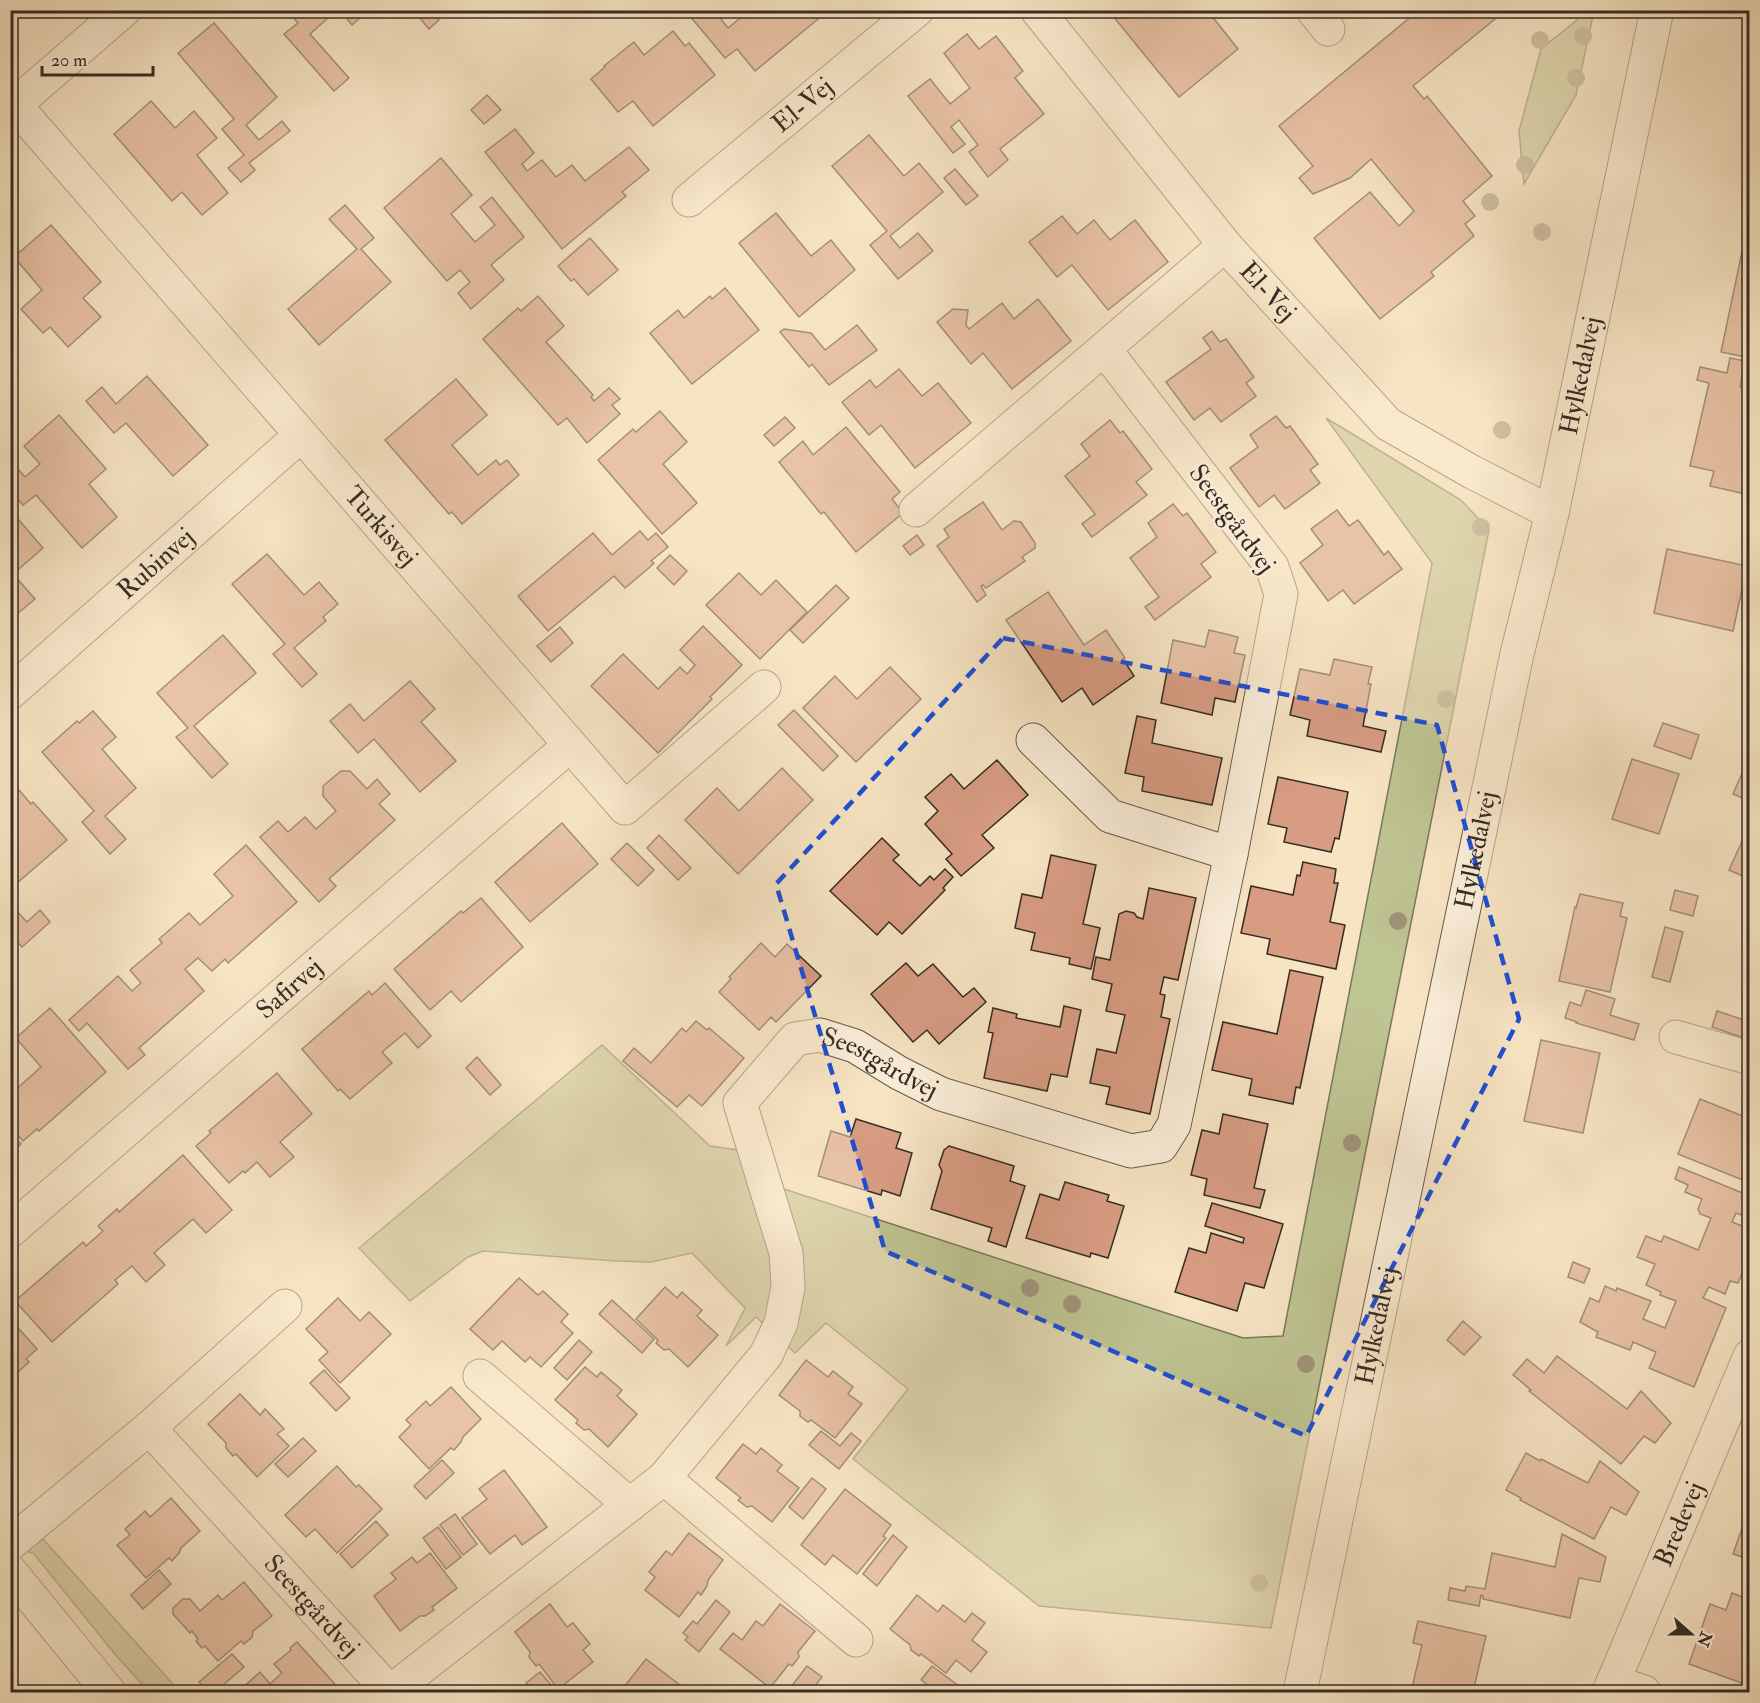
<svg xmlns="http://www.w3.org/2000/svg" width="1760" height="1703" viewBox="0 0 1760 1703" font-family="'IM FELL Double Pica',serif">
<rect width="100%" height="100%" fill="#f7e4c3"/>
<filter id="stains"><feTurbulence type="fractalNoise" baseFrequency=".00333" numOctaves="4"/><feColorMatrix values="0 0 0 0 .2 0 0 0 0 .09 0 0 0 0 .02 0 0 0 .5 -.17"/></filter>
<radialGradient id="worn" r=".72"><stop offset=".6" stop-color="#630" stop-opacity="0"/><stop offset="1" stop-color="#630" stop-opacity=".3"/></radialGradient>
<g fill="#bec492" stroke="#7a785b" stroke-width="1.5">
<polygon points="1579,11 1594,11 1576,95 1524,184 1519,131 1541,49 1577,20"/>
<polygon points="1326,418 1461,500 1489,530 1271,1628 1039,1606 853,1459 908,1389 826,1323 795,1353 756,1317 726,1346 745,1308 692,1253 651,1262 616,1261 483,1251 468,1257 410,1301 359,1248 602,1045 710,1146 752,1152 784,1189 1243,1338 1283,1336 1432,563"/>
<polygon points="43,1539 180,1692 149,1692 114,1653 34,1554 27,1551"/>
</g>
<g fill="#d89c83" stroke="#362c24" stroke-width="1.5">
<polygon points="287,10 337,10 310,34 349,78 334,91 284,34 298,23"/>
<polygon points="340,10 369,10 352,25"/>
<polygon points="413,10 430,10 439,20 429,29"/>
<polygon points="694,10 714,10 728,28 750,10 819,10 823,15 755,71 737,49 725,58 689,15"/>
<polygon points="1108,10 1207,10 1238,49 1179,97"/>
<polygon points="1419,10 1506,10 1413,86 1424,99 1427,96 1492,176 1463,201 1475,216 1465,224 1474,236 1431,272 1434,276 1380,319 1314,238 1370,192 1399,226 1414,211 1371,159 1350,178 1313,194 1299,178 1313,166 1279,126"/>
<polygon points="214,23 277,97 246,125 259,140 282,121 290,131 249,163 255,170 241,182 228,168 244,155 222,129 234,119 178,53"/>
<polygon points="673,31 685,46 689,43 715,75 653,126 633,101 618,112 591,79 605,67 604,66 634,42 644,55"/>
<polygon points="967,34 979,49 996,36 1023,71 1015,78 1044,114 1000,149 1008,160 988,177 969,152 978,145 959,120 951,127 965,144 953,153 908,96 930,79 950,104 970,88 944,53"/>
<polygon points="487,95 501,110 484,124 471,110"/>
<polygon points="151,101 175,128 194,111 217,138 197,155 228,193 202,215 182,192 172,201 114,134"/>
<polygon points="515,129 534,153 522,164 527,171 542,160 556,177 572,165 585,181 629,147 649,170 622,192 626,196 562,249 485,152"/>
<polygon points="869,135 904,176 919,163 943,192 890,236 900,248 918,233 933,251 898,279 870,245 887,231 832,166"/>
<polygon points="441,158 472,195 451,214 475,242 495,225 480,207 492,197 524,237 491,265 504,280 471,309 458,293 470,282 460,270 447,281 384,208"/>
<polygon points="955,169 978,196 966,205 944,178"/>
<polygon points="345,205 374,238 361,249 391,282 319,345 288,309 357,249 329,219"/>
<polygon points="776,213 811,256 831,240 855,270 799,317 739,243"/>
<polygon points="1062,216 1077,234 1094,220 1110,240 1135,220 1168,262 1108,310 1072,265 1057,277 1029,242"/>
<polygon points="51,225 101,282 83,298 101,317 68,347 50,327 43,333 21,309 42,290 14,257"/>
<polygon points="1747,228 1750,229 1750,358 1721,352"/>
<polygon points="590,238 618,270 588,295 574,279 571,281 558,266"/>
<polygon points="725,288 759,330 692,384 650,333 678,310 684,318 710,296 712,299"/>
<polygon points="538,296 564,326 546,342 593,395 591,397 594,401 609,388 620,399 612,405 620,414 587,443 567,418 558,425 483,339 518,308 521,311"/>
<polygon points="1038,299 1071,341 1012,389 983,353 971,364 937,322 953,309 968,310 966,325 969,329 1002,303 1014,319"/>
<polygon points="857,325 877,350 829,385 812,364 809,367 780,332 784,329 811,333 825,350"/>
<polygon points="1212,331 1220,342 1226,339 1254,377 1246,383 1256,396 1221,422 1210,408 1194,420 1166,382 1211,349 1203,338"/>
<polygon points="1730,358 1745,361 1740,387 1750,389 1750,450 1744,474 1750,475 1750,495 1710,486 1714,471 1690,466 1709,383 1697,380 1700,367 1727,373"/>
<polygon points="899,369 922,396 938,383 971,423 915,468 881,425 869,435 842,402 870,380 876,388"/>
<polygon points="147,376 208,445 173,476 126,423 114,433 86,401 102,387 116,404"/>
<polygon points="456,379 487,415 452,445 478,475 496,460 500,465 507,460 519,475 462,524 452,512 449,514 385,440"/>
<polygon points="660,411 687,442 663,464 697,503 662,534 598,460 633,429 636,432"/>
<polygon points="59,415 106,469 89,484 117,517 82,548 36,495 23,505 10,490 10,460 25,477 40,464 24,446"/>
<polygon points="1276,416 1286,428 1290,426 1318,464 1310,470 1320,483 1285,509 1274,495 1259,507 1230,468 1258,447 1250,435"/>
<polygon points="785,417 795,428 774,446 764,435"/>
<polygon points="1110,420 1120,433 1123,431 1152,469 1136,482 1147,495 1092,537 1082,524 1095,514 1065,476 1090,456 1081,444"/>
<polygon points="846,427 900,492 892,499 903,513 856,552 824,512 821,514 779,462 803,441 813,455"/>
<polygon points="1749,500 1750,501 1750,527 1743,525"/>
<polygon points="983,502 1002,530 1014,521 1021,522 1035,543 1035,548 1022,557 1025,561 986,588 983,585 981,586 986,595 977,602 937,546 949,537 944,529"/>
<polygon points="1173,504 1183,516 1187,513 1216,552 1201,564 1211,577 1155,620 1145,607 1159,597 1130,558 1157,537 1148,523"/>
<polygon points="1337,510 1349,526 1358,520 1384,555 1388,551 1402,569 1354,604 1343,590 1328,601 1300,563 1323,545 1311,529"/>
<polygon points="12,512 43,548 13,574 35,599 10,620 10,514"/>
<polygon points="640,531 648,540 656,533 668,547 651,561 654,563 650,567 625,588 614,576 548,631 518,596 593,533 612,555"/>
<polygon points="917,535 924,545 910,555 903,546"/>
<polygon points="1667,549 1747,566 1733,631 1654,613"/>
<polygon points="267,554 304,595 319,582 338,604 323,617 326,621 294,648 317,674 302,687 273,654 285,644 232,584"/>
<polygon points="670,555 687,571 674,585 657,568"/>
<polygon points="739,573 761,595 776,580 807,612 760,659 706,605"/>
<polygon points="836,585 849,598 803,643 790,630"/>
<polygon points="1048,592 1084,645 1106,630 1125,658 1123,659 1134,676 1093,705 1082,688 1062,702 1006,620"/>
<polygon points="703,626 742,665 710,697 712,699 658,753 591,686 623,654 658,689 680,667 687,674 695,665 680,650"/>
<polygon points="560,627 573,643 551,662 537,646"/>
<polygon points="1209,630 1238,637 1234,653 1245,655 1235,702 1215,698 1212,715 1161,703 1173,640 1205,647"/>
<polygon points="223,635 256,673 194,726 228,764 212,778 176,737 188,728 157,693"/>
<polygon points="1334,659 1372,667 1368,684 1371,684 1363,726 1386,731 1381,752 1307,736 1310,720 1290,715 1300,669 1330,675"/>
<polygon points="890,667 921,699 856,762 803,708 835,676 857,699"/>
<polygon points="410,681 435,709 421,722 456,761 420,792 374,739 358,753 330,721 350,704 364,721"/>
<polygon points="794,710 838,756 823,771 778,725"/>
<polygon points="93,711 116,737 102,749 136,788 105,816 126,839 110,854 82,822 94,811 42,752 77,721 79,723"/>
<polygon points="1137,716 1156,720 1152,743 1222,758 1212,805 1142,791 1144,777 1125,773"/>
<polygon points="1663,723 1699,735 1691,759 1654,746"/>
<polygon points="1632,759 1679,774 1659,834 1612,819"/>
<polygon points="997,760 1028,795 982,835 994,848 961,876 946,859 952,854 925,824 938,811 925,797 951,774 964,789"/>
<polygon points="1748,760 1750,760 1750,801 1733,794"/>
<polygon points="782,768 813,800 738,874 685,820 717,788 739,811"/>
<polygon points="341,771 350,771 367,789 377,779 390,794 379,804 395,820 329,879 336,886 319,902 260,837 278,821 288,832 305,817 316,829 336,811 323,796 323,786"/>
<polygon points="1278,777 1348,792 1339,839 1335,838 1331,852 1284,842 1287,828 1268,824"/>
<polygon points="12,782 31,804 33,802 67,840 10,889"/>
<polygon points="562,823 598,864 530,922 495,882"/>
<polygon points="1749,826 1750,826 1750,879 1729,870"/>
<polygon points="659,835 691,868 678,880 647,848"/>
<polygon points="882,838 899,855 893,860 920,886 930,876 934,880 945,869 953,877 943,888 945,890 902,934 889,922 877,935 830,891"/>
<polygon points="627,843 654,870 638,886 611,859"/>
<polygon points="246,845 297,902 228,963 225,959 212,971 198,958 185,969 204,991 139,1048 145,1055 128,1069 87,1023 79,1031 69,1020 118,976 132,991 141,983 130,970 162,943 159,939 189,913 200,925 233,896 214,874"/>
<polygon points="1051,855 1096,865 1083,924 1100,928 1091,969 1069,964 1070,958 1031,950 1035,933 1015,928 1022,894 1042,898"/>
<polygon points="1303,862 1336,869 1334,883 1338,883 1330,922 1345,925 1336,969 1267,954 1270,939 1241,933 1251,886 1293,895 1297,875 1300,876"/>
<polygon points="1149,888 1196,898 1178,980 1164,977 1160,994 1165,995 1161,1017 1170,1019 1150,1114 1106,1104 1110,1087 1090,1083 1097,1049 1116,1053 1125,1015 1106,1011 1112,984 1092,979 1096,957 1110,960 1119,914 1126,911 1134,913 1137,917 1143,919"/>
<polygon points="1675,890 1698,896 1693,916 1670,910"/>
<polygon points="1580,894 1623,903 1620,916 1627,918 1610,992 1559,981 1575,907 1576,908"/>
<polygon points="481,898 523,947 461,1002 451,991 430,1010 394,969 461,911 463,913"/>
<polygon points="10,904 27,922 40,910 50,922 22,947 10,934"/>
<polygon points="1665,927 1683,932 1670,982 1652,977"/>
<polygon points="761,943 775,957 787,944 821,976 776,1022 771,1017 759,1030 719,992 731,979 729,977"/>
<polygon points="906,963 918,976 933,964 963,997 974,988 986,1002 939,1044 927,1030 913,1042 871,994"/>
<polygon points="1290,970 1323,977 1300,1088 1296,1087 1293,1104 1249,1095 1252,1079 1212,1070 1223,1022 1277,1034"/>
<polygon points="385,983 431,1036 418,1048 405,1033 382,1052 392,1063 350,1099 340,1089 338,1091 302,1049 369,991 372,995"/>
<polygon points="1586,990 1615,999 1610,1015 1639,1024 1634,1040 1576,1023 1577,1022 1565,1018 1570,1002 1581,1006"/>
<polygon points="1064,1006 1081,1010 1067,1077 1051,1074 1047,1091 984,1078 993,1033 988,1032 993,1008 1017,1014 1016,1018 1060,1027"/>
<polygon points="50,1008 106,1072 39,1131 37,1129 23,1141 10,1127 10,1092 12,1093 41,1067 16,1038"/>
<polygon points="1717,1011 1750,1022 1750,1040 1712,1027"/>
<polygon points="696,1021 707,1030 709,1028 744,1058 702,1106 689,1095 677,1107 623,1061 634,1048 651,1063 682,1028 686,1032"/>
<polygon points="1541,1040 1600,1053 1583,1133 1524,1121"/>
<polygon points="477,1057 501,1085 490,1095 466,1068"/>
<polygon points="277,1073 312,1114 280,1142 294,1157 270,1177 257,1162 245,1173 243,1171 229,1183 196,1146 211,1133 209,1131"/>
<polygon points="1700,1099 1750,1119 1750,1183 1678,1154"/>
<polygon points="1223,1114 1268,1124 1254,1188 1265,1190 1260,1208 1204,1195 1207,1179 1191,1175 1202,1130 1219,1134"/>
<polygon points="856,1119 901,1133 896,1148 912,1153 900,1196 882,1190 881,1195 818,1176 831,1131 850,1137"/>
<polygon points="10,1132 21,1144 12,1153 16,1159 10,1165"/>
<polygon points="949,1146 1014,1166 1010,1181 1025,1186 1006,1247 988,1241 992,1228 931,1209 942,1171 939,1165 944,1150"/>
<polygon points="183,1155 232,1210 206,1233 193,1219 154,1253 165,1265 146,1282 132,1266 115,1280 118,1284 52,1342 15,1301 83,1242 86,1246 103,1231 98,1226 117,1209 119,1212"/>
<polygon points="1679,1167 1750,1196 1750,1212 1747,1217 1736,1213 1732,1222 1750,1229 1750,1254 1738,1283 1730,1281 1725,1294 1709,1287 1703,1298 1726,1308 1694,1387 1649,1368 1656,1352 1633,1342 1630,1350 1596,1337 1598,1332 1580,1322 1590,1298 1599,1302 1605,1286 1616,1291 1617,1288 1651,1301 1643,1319 1665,1328 1676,1301 1660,1295 1661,1292 1646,1285 1655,1264 1637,1257 1646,1236 1661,1242 1664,1236 1698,1250 1711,1218 1700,1214 1698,1209 1702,1199 1685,1192 1688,1185 1675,1179"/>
<polygon points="1065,1182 1109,1195 1107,1201 1124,1206 1108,1258 1091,1253 1090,1257 1026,1238 1040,1194 1059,1200"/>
<polygon points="1212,1203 1283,1224 1264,1288 1245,1283 1237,1311 1175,1292 1189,1248 1206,1253 1211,1233 1243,1243 1244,1238 1205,1226"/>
<polygon points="1573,1262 1590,1269 1584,1283 1568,1277"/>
<polygon points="519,1278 538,1295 543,1291 568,1314 561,1322 573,1333 541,1367 530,1357 525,1362 502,1341 493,1350 470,1329"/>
<polygon points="665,1287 677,1298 682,1292 702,1310 697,1316 718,1335 688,1367 669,1349 664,1350 656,1343 658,1340 636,1319"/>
<polygon points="338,1298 360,1321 369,1312 391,1334 340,1383 319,1360 328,1352 306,1329"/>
<polygon points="612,1300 654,1339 642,1353 599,1314"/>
<polygon points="11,1320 37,1349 26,1359 29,1362 10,1379"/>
<polygon points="1463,1321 1481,1337 1464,1355 1447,1340"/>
<polygon points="579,1340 592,1352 567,1380 554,1368"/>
<polygon points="1557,1356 1627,1409 1641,1391 1671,1423 1655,1443 1644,1436 1621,1464 1529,1391 1531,1390 1513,1375 1527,1359 1544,1373"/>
<polygon points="806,1360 828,1377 833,1371 853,1387 848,1394 862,1404 835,1438 811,1420 808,1422 800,1416 800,1411 779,1395"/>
<polygon points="585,1367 597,1377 601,1372 622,1390 617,1396 637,1414 608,1447 589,1429 584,1430 576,1423 578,1420 555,1400"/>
<polygon points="324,1370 350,1398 336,1411 310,1383"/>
<polygon points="451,1387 481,1419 463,1437 461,1442 454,1450 451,1448 429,1469 399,1437 411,1425 406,1420 426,1401 430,1406"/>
<polygon points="240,1394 260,1415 265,1409 284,1429 277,1434 289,1446 257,1477 236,1454 233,1456 226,1448 226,1443 208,1424"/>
<polygon points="821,1431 840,1446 851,1433 861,1441 839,1469 809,1445"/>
<polygon points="303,1438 316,1451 288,1477 275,1464"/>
<polygon points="743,1444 756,1454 761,1448 782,1465 777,1471 799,1488 772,1522 752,1506 747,1507 738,1500 741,1498 716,1478"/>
<polygon points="1526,1453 1540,1461 1541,1459 1588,1483 1600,1461 1639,1492 1626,1515 1611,1507 1594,1539 1520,1500 1521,1498 1506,1490"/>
<polygon points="442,1460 454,1473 426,1499 414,1486"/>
<polygon points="337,1466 356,1487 359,1485 382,1509 337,1553 315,1529 306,1537 285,1515"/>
<polygon points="504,1470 547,1527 522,1545 515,1535 490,1554 462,1518 487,1499 479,1489"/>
<polygon points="812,1478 826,1489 803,1519 789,1507"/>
<polygon points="845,1489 891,1525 883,1536 886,1538 857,1574 833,1555 825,1565 801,1545"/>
<polygon points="171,1498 200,1531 181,1548 179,1553 172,1561 169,1558 146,1578 117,1545 130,1535 125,1529 145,1511 150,1517"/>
<polygon points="1750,1506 1750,1566 1747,1565 1749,1559 1733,1554"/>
<polygon points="455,1514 477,1544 463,1555 440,1525"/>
<polygon points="376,1521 388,1535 352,1568 340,1554"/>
<polygon points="438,1527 461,1557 446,1569 423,1538"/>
<polygon points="689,1533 723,1560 708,1580 707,1586 701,1595 698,1592 679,1617 645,1590 655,1577 649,1572 666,1551 672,1555"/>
<polygon points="1562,1534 1606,1557 1600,1582 1579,1578 1570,1618 1483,1599 1483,1596 1481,1595 1479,1606 1448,1600 1450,1588 1465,1591 1466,1586 1485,1589 1492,1553 1555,1567"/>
<polygon points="893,1535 907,1547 877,1586 863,1574"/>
<polygon points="430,1553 457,1588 432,1607 434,1610 425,1616 420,1616 400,1631 374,1596 396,1579 391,1573 412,1557 417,1563"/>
<polygon points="159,1570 171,1584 143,1609 131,1595"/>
<polygon points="244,1582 272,1616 253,1631 252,1637 244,1644 241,1641 218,1661 205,1646 202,1648 196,1641 198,1639 192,1631 190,1633 173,1614 173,1608 183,1599 190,1599 200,1611 218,1595 222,1600"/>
<polygon points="1732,1593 1750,1600 1750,1686 1689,1664 1710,1604 1726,1610"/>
<polygon points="917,1595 938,1612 943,1605 965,1622 972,1613 985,1623 972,1640 987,1652 971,1672 956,1660 946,1673 921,1654 919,1656 911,1650 910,1645 890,1629"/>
<polygon points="716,1600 730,1612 699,1652 685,1640 688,1637 683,1633 693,1621 697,1624"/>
<polygon points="550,1604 567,1627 573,1623 590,1644 583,1650 593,1662 558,1689 539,1664 536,1666 529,1657 530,1652 515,1632"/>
<polygon points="780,1604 815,1631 798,1652 799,1657 792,1666 789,1664 770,1688 720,1649 733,1633 742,1640 756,1621 763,1626"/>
<polygon points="1418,1621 1486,1636 1473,1692 1411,1692 1422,1645 1413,1643"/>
<polygon points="297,1642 342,1692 238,1692 260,1672 270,1684 282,1673 274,1664 291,1650 290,1648"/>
<polygon points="232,1654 244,1667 215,1692 208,1692 199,1682"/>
<polygon points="646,1659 689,1692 620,1692"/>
<polygon points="807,1666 822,1677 810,1692 787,1692"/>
<polygon points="932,1666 967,1692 936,1692 921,1680"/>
<polygon points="540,1672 557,1692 534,1692 526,1683"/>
</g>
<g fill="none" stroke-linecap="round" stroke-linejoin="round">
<defs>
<g id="minor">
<path id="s1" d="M1037,10L1225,245L1388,424L1472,472L1552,513"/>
<polyline points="1313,10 1328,29"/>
<path id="s2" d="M15,105L625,808L764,687"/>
<polyline points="10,109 124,10"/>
<path id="s3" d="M689,200L917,10"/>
<polyline points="916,510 1225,245"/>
<path id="s4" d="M10,693L301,435"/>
<polyline points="1033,740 1110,816 1231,854"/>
<polyline points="1676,1037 1750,1058"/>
<path id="s5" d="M10,1231L569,746"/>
<polyline points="480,1376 630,1505"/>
<polyline points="149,1428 285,1306"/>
<polyline points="664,1478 856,1640"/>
<path id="s6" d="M10,1544L149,1428L390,1692L664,1478L766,1355L781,1323L788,1287L786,1253L740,1103L795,1039L820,1035L855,1046L899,1073L941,1094L1131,1151L1161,1146L1174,1125L1231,854L1281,594L1272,567L1105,350"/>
<polyline points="10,1571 109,1692"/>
<polyline points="1613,1682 1644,1692"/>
<path id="s7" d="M1300,1692L1517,654L1552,513L1657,10"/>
<path id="s8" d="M1609,1692L1750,1356"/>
</g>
</defs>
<use href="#minor" stroke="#665a4c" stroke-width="35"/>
<use href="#minor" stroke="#faedd8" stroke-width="33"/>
</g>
<g fill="#a0947b">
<circle cx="1583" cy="36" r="9"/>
<circle cx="1540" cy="40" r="9"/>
<circle cx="1576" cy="78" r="9"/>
<circle cx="1525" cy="165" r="9"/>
<circle cx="1490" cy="202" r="9"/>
<circle cx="1542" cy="232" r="9"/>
<circle cx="1502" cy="430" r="9"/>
<circle cx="1481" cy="527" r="9"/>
<circle cx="1446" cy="699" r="9"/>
<circle cx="1398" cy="921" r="9"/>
<circle cx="1352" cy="1143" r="9"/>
<circle cx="1030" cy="1288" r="9"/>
<circle cx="1072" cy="1304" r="9"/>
<circle cx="1306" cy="1364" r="9"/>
<circle cx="1259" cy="1583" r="9"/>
</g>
<path d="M0 0H1760V1703H0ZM1003,638L1437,725L1519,1019L1306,1436L885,1251L776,884Z" fill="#f7e4c3" fill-opacity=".55" fill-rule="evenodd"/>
<path fill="none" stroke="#1d4ed8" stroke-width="4.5" stroke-dasharray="12 8" stroke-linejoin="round" d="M1003,638L1437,725L1519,1019L1306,1436L885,1251L776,884Z"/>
<g text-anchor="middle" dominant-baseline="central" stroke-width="5" stroke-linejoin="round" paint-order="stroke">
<g font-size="26" fill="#362c24" stroke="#faedd8">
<text stroke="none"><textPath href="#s3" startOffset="148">El-Vej</textPath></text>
<text stroke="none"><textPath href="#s1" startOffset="364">El-Vej</textPath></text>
<text stroke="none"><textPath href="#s7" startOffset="1346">Hylkedalvej</textPath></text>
<text transform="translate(1232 519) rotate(54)">Seestgårdvej</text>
<text stroke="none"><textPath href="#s2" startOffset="558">Turkisvej</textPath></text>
<text stroke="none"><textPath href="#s4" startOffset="195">Rubinvej</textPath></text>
<text stroke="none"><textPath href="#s7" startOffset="860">Hylkedalvej</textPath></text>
<text stroke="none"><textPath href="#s5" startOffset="370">Safirvej</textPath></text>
<text stroke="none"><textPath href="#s6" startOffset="1485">Seestgårdvej</textPath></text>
<text stroke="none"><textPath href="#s7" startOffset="374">Hylkedalvej</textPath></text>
<text stroke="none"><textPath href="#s8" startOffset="182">Bredevej</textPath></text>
<text stroke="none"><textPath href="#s6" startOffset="422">Seestgårdvej</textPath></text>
</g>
</g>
<rect width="1760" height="1703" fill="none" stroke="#f7e4c3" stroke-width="36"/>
<rect x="12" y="12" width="1736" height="1679" fill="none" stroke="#362c24" stroke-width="3"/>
<rect x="18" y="18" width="1724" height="1667" fill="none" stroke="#362c24" stroke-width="1.5"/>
<g transform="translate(1691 1634) rotate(111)" stroke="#faedd8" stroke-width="4.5" paint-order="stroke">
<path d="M0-4.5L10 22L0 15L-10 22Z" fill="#362c24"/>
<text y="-9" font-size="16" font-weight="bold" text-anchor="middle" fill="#362c24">N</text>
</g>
<path d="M42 66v9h111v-9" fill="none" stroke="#362c24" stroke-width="3"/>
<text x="51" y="66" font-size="18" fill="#362c24" stroke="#faedd8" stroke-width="4.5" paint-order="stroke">20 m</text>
<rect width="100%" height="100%" filter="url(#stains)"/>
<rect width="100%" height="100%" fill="url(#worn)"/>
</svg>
